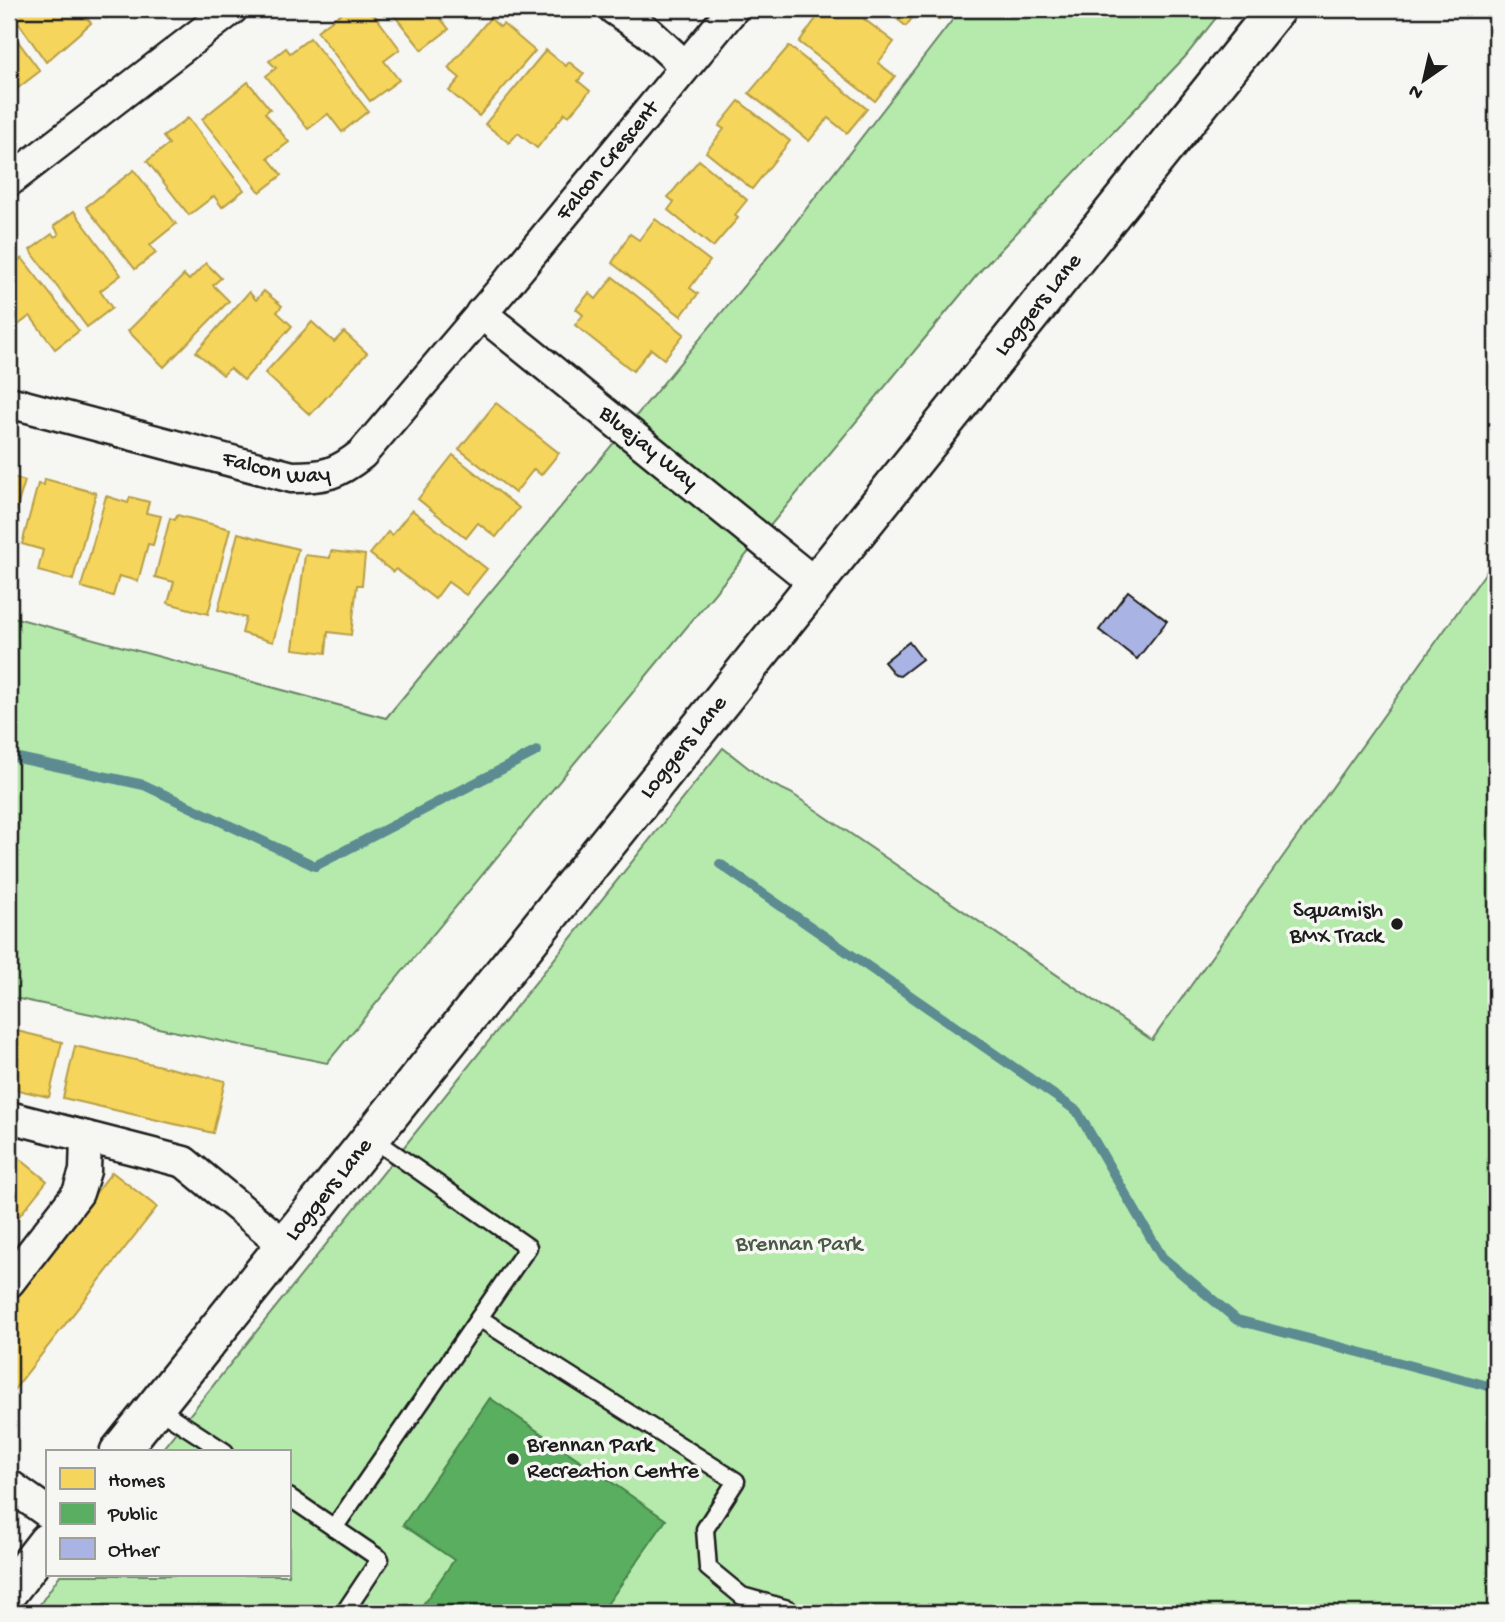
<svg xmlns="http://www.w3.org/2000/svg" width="1505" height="1622" viewBox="0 0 1505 1622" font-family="'Gochi Hand',sans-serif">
<rect width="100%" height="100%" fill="#f6f6f2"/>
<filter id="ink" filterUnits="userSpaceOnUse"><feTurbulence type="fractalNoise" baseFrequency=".0143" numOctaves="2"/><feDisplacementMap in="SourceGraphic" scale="14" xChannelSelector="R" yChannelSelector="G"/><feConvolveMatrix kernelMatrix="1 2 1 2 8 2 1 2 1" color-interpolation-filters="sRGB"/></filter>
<g filter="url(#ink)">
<g fill="#b5eaac" stroke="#688364" stroke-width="2">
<polygon points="961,9 1223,9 1185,57 982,269 327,1063 9,997 9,616 386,718 785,236"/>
<polygon points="1496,558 1496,1613 34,1613 60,1575 289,1575 289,1452 160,1452 723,748 765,781 791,793 1152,1040"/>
</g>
<g fill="#f6d55c" stroke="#b59e49" stroke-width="2">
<polygon points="9,9 80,9 91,23 46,62"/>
<polygon points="99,9 118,9 106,18"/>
<polygon points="347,9 370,9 400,49 384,61 399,80 370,101 317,31"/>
<polygon points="389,9 452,9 440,18 449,29 422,50"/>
<polygon points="821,9 857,9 866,15 864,19 894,42 878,63 895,76 875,101 799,42 818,16 822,19 825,16 819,12"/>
<polygon points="884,9 919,9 906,26"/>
<polygon points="924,9 947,9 938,20"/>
<polygon points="490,18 500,27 503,24 535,51 479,116 449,91 460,78 448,68"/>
<polygon points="310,38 368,111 342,132 328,114 308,129 266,76 276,68 269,61 286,48 290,53"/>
<polygon points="9,40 12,44 17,40 40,71 9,95"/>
<polygon points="789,46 867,109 847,133 828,118 809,141 749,93"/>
<polygon points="546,50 566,66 569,62 584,74 578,81 590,91 569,116 565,113 537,148 518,133 509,143 485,124"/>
<polygon points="248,82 270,109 265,113 289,142 268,158 282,175 260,192 202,119"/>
<polygon points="739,101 790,141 752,189 706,152 724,129 719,126"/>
<polygon points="188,118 244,190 222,207 214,196 189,215 147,161 169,144 163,137"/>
<polygon points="699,160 747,200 735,215 738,218 713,247 668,210 674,202 668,197"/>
<polygon points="134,170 176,224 150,245 156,253 135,269 86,207"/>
<polygon points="74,211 121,275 100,291 112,308 87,327 30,250 52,234 55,237 59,234 54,226"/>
<polygon points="655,219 710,261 690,288 698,294 681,316 612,263 630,234 639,240"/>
<polygon points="22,258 79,331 55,349 30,316 9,332 9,268"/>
<polygon points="206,263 221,278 213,285 229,301 164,367 128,331 184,275 189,280"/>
<polygon points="613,277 684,334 664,359 651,349 633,371 575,325 583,315 576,309 589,293 596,299"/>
<polygon points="264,291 282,306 277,312 292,326 244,380 230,368 223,375 196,352 249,292 256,300"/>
<polygon points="312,322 334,342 344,332 367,353 310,415 265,373"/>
<polygon points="496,403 559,453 541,475 534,469 515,493 459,449"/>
<polygon points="453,455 519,508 496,537 478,523 466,538 418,499"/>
<polygon points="9,476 25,481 9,533"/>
<polygon points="45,479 96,493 73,580 38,571 43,550 22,544 38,484 44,485"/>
<polygon points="106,496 128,503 130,497 149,502 146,513 161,516 153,545 148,544 138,581 119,576 113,596 81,587"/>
<polygon points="412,510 487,569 466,595 448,582 435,599 396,569 393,572 370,554 388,532 392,535"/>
<polygon points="177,515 230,529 208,614 168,603 174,582 155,577 170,518 175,520"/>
<polygon points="238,533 298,549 273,642 242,633 246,618 218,610"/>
<polygon points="331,551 365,555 362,585 357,585 351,635 328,632 326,653 293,649 305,555 330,558"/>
<polygon points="9,1029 62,1042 49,1097 9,1088"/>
<polygon points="75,1046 225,1081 213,1133 63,1098"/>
<polygon points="9,1150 47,1181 9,1229"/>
<polygon points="112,1172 157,1207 9,1396 9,1304"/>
</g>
<polygon fill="#5aae61" stroke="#47824c" stroke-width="2" points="490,1398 666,1520 601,1613 417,1613 454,1560 403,1525"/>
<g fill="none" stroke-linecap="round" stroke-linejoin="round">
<g stroke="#5b8b92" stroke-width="10">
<polyline points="9,756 144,785 315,866 537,751"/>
<polyline points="720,864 1077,1111 1162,1257 1237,1320 1496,1388"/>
</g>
</g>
<g fill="#aab4e4" stroke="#1c1c1c" stroke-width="2">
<polygon points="1128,591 1167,621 1137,659 1099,630"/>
<polygon points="909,642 922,659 900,676 895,675 884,662"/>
</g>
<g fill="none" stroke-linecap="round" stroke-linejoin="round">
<defs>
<g id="service">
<polyline points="372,1138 528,1247 479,1318 736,1481 705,1529 708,1568 742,1596 788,1609 789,1613"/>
<polyline points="156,1407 225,1452"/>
<polyline points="289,1497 380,1559 344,1613"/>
<polyline points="334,1528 479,1318"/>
</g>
<g id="minor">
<polyline points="614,9 648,32 685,66"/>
<polyline points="9,181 232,9"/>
<path id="s1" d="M481,313L816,584"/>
<path id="s2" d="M9,402L292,477C325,477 337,474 362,454L505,286L733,9"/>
<polyline points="9,1117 184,1162 286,1246"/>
<polyline points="9,1282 78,1193 85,1171 86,1137"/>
<polyline points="9,1485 47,1512"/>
</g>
<g id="tertiary">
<path id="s3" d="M119,1452L1276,9"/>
<polyline points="9,1591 47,1542"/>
</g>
</defs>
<use href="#service" stroke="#1c1c1c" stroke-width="21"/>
<use href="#minor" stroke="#1c1c1c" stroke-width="35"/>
<use href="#tertiary" stroke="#1c1c1c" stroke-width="42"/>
<use href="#service" stroke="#f6f6f2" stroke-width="16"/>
<use href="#minor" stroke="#f6f6f2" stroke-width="30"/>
<use href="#tertiary" stroke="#f6f6f2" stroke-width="37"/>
</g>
</g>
<g fill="#1c1c1c" stroke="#f6f6f2" stroke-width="2.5">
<circle cx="1397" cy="924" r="7"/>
<circle cx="513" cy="1459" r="7"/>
</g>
<g text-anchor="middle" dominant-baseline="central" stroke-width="7" stroke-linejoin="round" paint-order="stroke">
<g font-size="23" fill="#1c1c1c" stroke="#f6f6f2">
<text stroke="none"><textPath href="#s2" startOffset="751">Falcon Crescent</textPath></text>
<text stroke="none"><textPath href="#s3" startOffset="1470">Loggers Lane</textPath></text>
<text stroke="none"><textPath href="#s1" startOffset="215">Bluejay Way</textPath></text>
<text stroke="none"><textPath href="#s2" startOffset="276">Falcon Way</textPath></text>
<text stroke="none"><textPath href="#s3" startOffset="903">Loggers Lane</textPath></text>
<text stroke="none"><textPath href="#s3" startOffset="336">Loggers Lane</textPath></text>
</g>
<g font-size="23" fill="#1c1c1c" stroke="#f6f6f2" text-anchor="end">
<text x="1383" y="911">Squamish<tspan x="1383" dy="26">BMX Track</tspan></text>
<text x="527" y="1446" text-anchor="start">Brennan Park<tspan x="527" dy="26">Recreation Centre</tspan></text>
</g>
<g font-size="23" fill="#4a5a47" stroke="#f6f6f2">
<text x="799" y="1245">Brennan Park</text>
</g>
</g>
<rect width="1505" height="1622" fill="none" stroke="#f6f6f2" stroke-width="35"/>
<rect x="18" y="18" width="1470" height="1587" fill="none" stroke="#1c1c1c" stroke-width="2.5" filter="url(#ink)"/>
<rect x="46" y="1450" width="245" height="126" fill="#f6f6f2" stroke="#9f9f9c" stroke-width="2"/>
<rect x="60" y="1468" width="35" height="21" fill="#f6d55c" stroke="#9f9f9c" stroke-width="2"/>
<text x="108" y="1486" font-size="21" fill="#1c1c1c">Homes</text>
<rect x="60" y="1503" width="35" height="21" fill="#5aae61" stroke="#9f9f9c" stroke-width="2"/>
<text x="108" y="1520" font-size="21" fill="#1c1c1c">Public</text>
<rect x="60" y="1538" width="35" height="21" fill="#aab4e4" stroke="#9f9f9c" stroke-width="2"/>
<text x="108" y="1556" font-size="21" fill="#1c1c1c">Other</text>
<g transform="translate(1424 80) rotate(214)" stroke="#f6f6f2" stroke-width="5" paint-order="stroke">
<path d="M0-5L12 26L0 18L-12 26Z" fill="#1c1c1c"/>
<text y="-10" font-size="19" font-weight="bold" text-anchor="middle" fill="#1c1c1c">N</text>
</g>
</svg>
